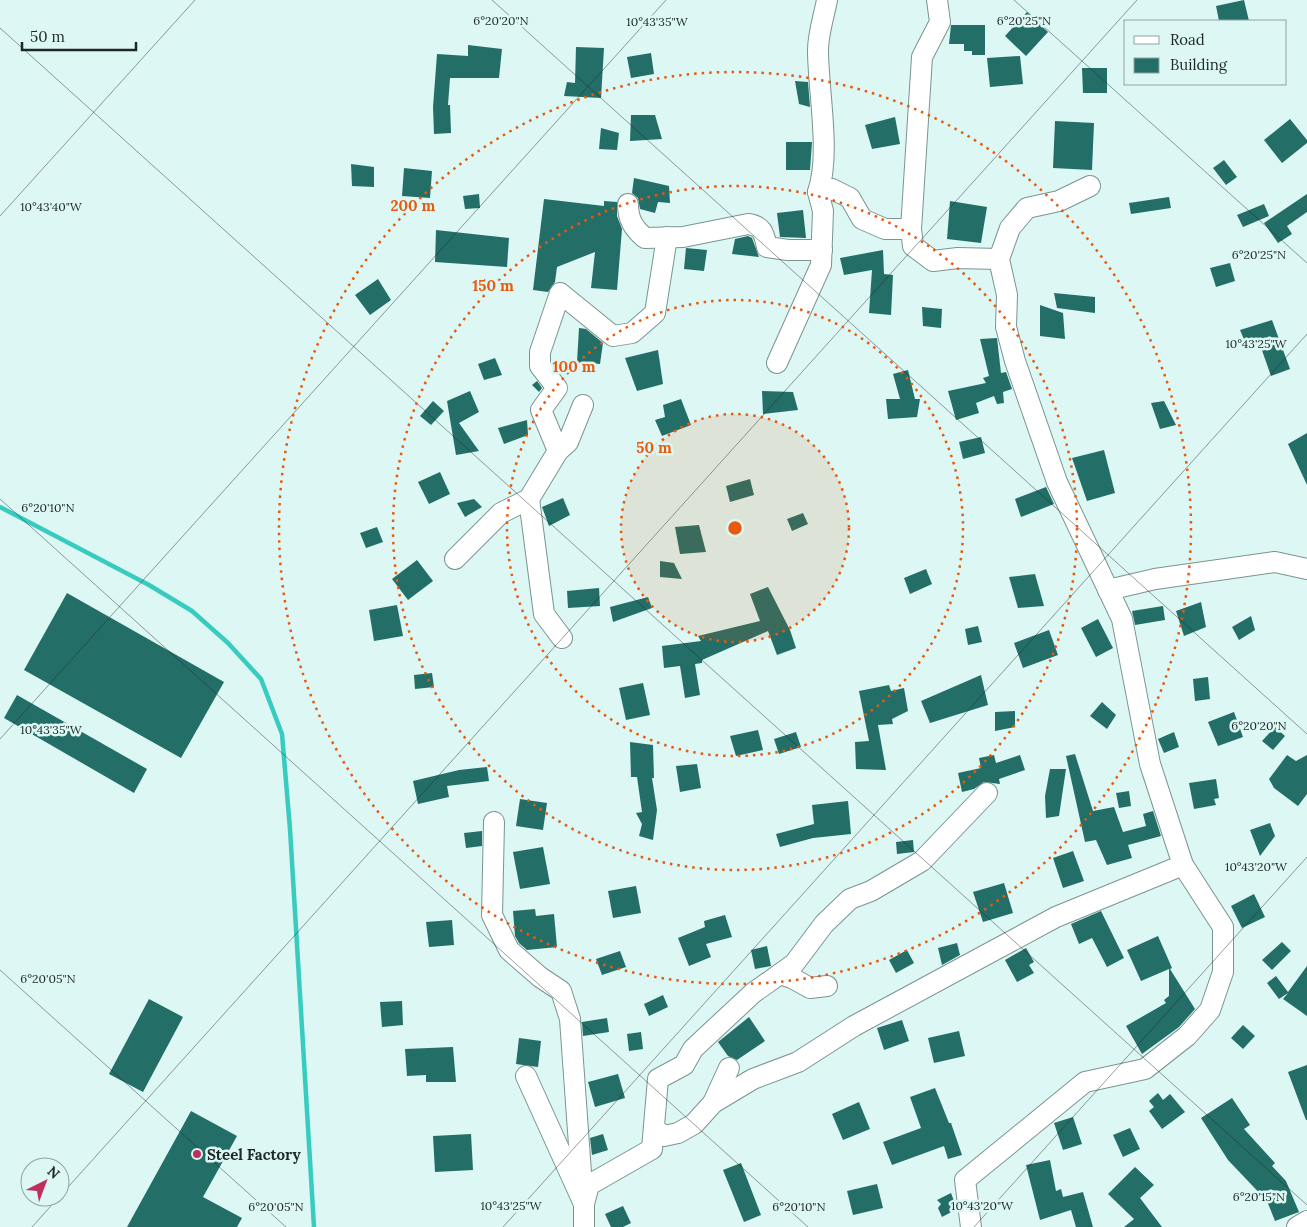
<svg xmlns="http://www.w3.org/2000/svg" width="1307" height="1227" viewBox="0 0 1307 1227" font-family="Lora,serif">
<rect width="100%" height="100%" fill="#dcf7f4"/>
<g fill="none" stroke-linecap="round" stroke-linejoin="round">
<polyline stroke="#38cbc0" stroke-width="4.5" points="0,507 149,585 192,611 228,643 261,679 282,734 290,829 314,1227"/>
</g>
<g fill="#246e68">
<polygon points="1244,0 1249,21 1219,21 1216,6"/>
<polygon points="1027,12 1048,32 1026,56 1005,36"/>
<polygon points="951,25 985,25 985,55 972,55 972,51 964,51 964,44 949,44"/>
<polygon points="468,45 502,49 499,78 450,78 448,105 450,105 451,133 434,134 433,107 437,54 468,56"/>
<polygon points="576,47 604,48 601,98 564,96 567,82 575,83"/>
<polygon points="651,53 654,74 631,78 627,57"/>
<polygon points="1020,56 1023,84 990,87 987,58"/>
<polygon points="1082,68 1107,68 1107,93 1083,93"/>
<polygon points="795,81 808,82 810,107 799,104"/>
<polygon points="631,115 655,115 662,139 630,141"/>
<polygon points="895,117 900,144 872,149 865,125"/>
<polygon points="1290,119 1307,140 1307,143 1282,163 1264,140"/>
<polygon points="1055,121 1094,123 1092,170 1053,168"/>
<polygon points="601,128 619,133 617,150 599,149"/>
<polygon points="786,142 812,142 810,170 786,170"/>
<polygon points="1224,160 1237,177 1226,185 1213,168"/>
<polygon points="351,164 374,167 374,187 352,186"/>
<polygon points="404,168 432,171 430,198 402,196"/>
<polygon points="634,178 669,186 670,203 658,202 655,213 640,209 638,198 632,193"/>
<polygon points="479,194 480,208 465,209 463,196"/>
<polygon points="1307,194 1307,212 1287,226 1292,234 1278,243 1264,223"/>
<polygon points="1169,197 1171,208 1131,214 1129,203"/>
<polygon points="544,199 604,206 604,201 617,202 617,216 622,229 617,290 591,288 595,252 557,267 555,282 548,292 533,290"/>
<polygon points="950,201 987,207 981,243 947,239"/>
<polygon points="1264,204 1269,216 1243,227 1237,215"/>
<polygon points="803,210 806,238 780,237 777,213"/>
<polygon points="436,230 509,238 507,267 435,262"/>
<polygon points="748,236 752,238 759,257 732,254 735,239"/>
<polygon points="686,248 707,250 704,271 684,269"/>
<polygon points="883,250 884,274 893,275 891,315 869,313 872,270 844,275 840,258"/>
<polygon points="1230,263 1235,281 1216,287 1210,268"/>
<polygon points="378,279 391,300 370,315 355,295"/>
<polygon points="1054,293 1095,297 1095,313 1057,308"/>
<polygon points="1040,305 1063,313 1065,339 1040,336"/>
<polygon points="922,307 942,309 941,328 923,326"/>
<polygon points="1272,320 1290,369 1271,376 1258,339 1246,344 1240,330"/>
<polygon points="579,328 586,329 603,343 600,364 577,362"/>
<polygon points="997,338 1001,373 1006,372 1012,389 1003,392 1004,403 997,404 994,396 976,403 979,413 956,420 948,391 986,383 983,378 989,376 980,339"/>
<polygon points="658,350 663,384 637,391 625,358"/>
<polygon points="495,358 502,375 484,380 478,364"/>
<polygon points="908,370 915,399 920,399 917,417 888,419 886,399 900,399 893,374"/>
<polygon points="537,381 542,388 539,392 532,385"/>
<polygon points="470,391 479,412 459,423 479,451 456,455 447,401"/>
<polygon points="762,391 793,392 798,410 763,414"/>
<polygon points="681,399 691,425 662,436 655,420 665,417 663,405"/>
<polygon points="433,401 444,411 431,425 420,416"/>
<polygon points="1164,401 1176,425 1160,429 1151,403"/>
<polygon points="527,420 528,435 504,444 498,428"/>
<polygon points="1307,433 1307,485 1288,444"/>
<polygon points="981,437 985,453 963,459 959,442"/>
<polygon points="1104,450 1115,493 1087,501 1072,458"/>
<polygon points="440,472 450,494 429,504 418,482"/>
<polygon points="750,479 754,495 730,502 726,486"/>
<polygon points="1046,487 1054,504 1021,517 1015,499"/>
<polygon points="563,498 570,515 549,526 542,507"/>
<polygon points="474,499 482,507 465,517 457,503"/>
<polygon points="803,513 808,524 792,531 787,519"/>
<polygon points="699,525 706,552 680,554 675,527"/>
<polygon points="377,527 383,542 366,548 360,533"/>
<polygon points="417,560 433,581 408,600 392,579"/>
<polygon points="660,561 674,563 682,579 660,577"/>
<polygon points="926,569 932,584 910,594 904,578"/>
<polygon points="1035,574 1044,606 1018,608 1009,577"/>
<polygon points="768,587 790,630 796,648 777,655 768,631 702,660 702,663 695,664 700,695 685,698 680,666 664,668 662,646 701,641 698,636 760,621 750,594"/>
<polygon points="599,588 600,606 568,608 567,591"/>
<polygon points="67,593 224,682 181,758 24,670"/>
<polygon points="648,597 652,608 613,622 610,607"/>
<polygon points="1201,602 1206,627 1184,636 1176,611"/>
<polygon points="397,605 403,636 374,641 369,610"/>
<polygon points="1163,606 1165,620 1135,625 1132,611"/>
<polygon points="1251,616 1255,630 1239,640 1232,627"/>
<polygon points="1098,619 1113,648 1096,657 1081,628"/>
<polygon points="978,626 982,642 968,645 965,629"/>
<polygon points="1049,630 1058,655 1023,668 1014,643"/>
<polygon points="432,673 434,687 415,689 414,675"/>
<polygon points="981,675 988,705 930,723 921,701"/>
<polygon points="1208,677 1210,699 1195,701 1193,679"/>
<polygon points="643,683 650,715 626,720 619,688"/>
<polygon points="889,685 891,691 904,688 908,711 892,719 893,724 878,725 886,770 856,769 855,742 869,741 859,691"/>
<polygon points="17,695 147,769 134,793 4,718"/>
<polygon points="1102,702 1116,715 1107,729 1090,716"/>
<polygon points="1015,711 1015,727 995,731 995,712"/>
<polygon points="1234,712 1243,737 1218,746 1208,722"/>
<polygon points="1275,727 1285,736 1273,750 1262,741"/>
<polygon points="758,730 763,750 736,756 730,736"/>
<polygon points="796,732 801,747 779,754 774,739"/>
<polygon points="1174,732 1179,747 1164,753 1158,739"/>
<polygon points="630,742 653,745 654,778 652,778 657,810 653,840 639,836 642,824 636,813 642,812 637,777 631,777"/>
<polygon points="1075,754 1093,811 1114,807 1123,832 1146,826 1143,814 1153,811 1161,836 1128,845 1132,858 1107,865 1096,840 1085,842 1066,756"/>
<polygon points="994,755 996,763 1020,755 1025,770 999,779 1000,784 984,782 974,789 962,792 958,773 981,768 979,758"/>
<polygon points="1287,755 1296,761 1307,755 1307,794 1298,806 1274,788 1269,779"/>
<polygon points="697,764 701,788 680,792 676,766"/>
<polygon points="487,767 489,781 447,786 449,797 418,804 413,781 459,770"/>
<polygon points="1050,769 1066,769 1059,816 1046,818 1045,796"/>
<polygon points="1216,779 1219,798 1214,799 1216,805 1194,809 1189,783"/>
<polygon points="1129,791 1131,806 1119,808 1116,793"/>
<polygon points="520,799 547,803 543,830 516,826"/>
<polygon points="848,801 851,834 813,838 780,847 776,834 814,824 812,805"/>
<polygon points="1270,823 1275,836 1260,856 1250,830"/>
<polygon points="482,831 482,846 466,848 464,833"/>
<polygon points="913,840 914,852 897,854 896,842"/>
<polygon points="543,847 550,884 520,889 513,852"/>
<polygon points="1073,851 1084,881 1063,888 1053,858"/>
<polygon points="1004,883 1013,913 983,922 973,892"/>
<polygon points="636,886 641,913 613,918 608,891"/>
<polygon points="1254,894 1265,917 1242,928 1231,906"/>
<polygon points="535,909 536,916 554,914 557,947 527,950 519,943 515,936 513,911"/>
<polygon points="1101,911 1124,958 1107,967 1092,938 1079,944 1071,924"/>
<polygon points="725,915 732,937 706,944 711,957 689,966 678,938 705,927 704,921"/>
<polygon points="452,920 454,945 429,947 426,922"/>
<polygon points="1158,936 1172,968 1170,969 1195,1009 1179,1027 1142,1054 1126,1026 1166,1003 1164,1000 1169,996 1169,969 1141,981 1127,950"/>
<polygon points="1282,942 1291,951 1272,970 1262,960"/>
<polygon points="957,943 960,955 942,965 938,948"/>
<polygon points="767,946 771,966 755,969 751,950"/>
<polygon points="1026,948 1034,962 1029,965 1034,973 1017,982 1005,960"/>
<polygon points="907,950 914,963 896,973 889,960"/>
<polygon points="620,951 626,967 602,975 596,959"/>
<polygon points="1307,966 1307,1016 1283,999 1288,993 1279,999 1267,983 1276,976 1288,992"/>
<polygon points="663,995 668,1007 649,1016 644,1004"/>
<polygon points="149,999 183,1017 143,1092 109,1074"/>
<polygon points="402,1001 403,1025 382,1027 380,1002"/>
<polygon points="749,1017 765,1041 737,1060 728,1056 718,1042"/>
<polygon points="607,1018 609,1032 583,1036 582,1022"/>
<polygon points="902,1020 909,1041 884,1050 877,1028"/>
<polygon points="1243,1025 1255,1036 1243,1049 1231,1038"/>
<polygon points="959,1031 965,1056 934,1063 928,1038"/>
<polygon points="641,1032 643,1049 629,1051 627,1034"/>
<polygon points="519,1038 541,1041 538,1067 516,1064"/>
<polygon points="453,1047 456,1082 426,1082 426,1075 407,1076 405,1049"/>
<polygon points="1307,1065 1307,1120 1306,1120 1288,1072"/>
<polygon points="618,1074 625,1098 595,1107 588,1082"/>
<polygon points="935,1088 949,1123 951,1123 962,1155 948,1159 944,1146 892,1165 883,1142 921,1128 910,1097"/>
<polygon points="1158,1093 1163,1100 1170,1094 1185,1112 1162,1129 1149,1111 1154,1107 1149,1101"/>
<polygon points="1232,1098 1250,1125 1244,1129 1275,1163 1272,1166 1286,1181 1299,1212 1275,1221 1267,1201 1228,1160 1201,1118"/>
<polygon points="859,1102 870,1129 843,1140 832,1114"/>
<polygon points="191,1111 237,1136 203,1197 242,1218 237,1227 127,1227"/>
<polygon points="1073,1117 1082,1144 1063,1150 1054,1123"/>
<polygon points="1130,1128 1140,1149 1123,1157 1113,1135"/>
<polygon points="471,1134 473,1170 435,1172 433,1136"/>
<polygon points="603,1134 608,1150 592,1155 590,1138"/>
<polygon points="1050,1160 1056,1191 1061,1189 1063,1197 1083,1192 1093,1227 1076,1227 1071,1210 1040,1220 1026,1165"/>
<polygon points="741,1163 761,1215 744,1222 723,1170"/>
<polygon points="1135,1167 1154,1185 1140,1198 1162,1227 1124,1227 1134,1219 1108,1194"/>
<polygon points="877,1184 883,1208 853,1215 847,1191"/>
<polygon points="951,1193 957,1209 942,1217 938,1208 941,1204 937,1200"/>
<polygon points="623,1206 631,1223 623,1227 611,1227 605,1214"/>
</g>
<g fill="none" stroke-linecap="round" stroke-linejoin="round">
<defs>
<g id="minor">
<polyline points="937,0 940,22 922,57 911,229 913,246 933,261 958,258 999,259"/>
<path d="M818,192C831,154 818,91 818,50C818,34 824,16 827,0"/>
<path d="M628,204C628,219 633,228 645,238L683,237L748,224C763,226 764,234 767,247L788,250H822"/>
<polyline points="777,363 821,265 823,211 818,192 832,189 850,198 862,219 885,229 911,229"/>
<polyline points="558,451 541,410 557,388 540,366 540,352 560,293 613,336 632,333 655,313 667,237"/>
<polyline points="529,499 544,614 562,638"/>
<polyline points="455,559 501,513 529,499 558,451 568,442 583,405"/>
<polyline points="1108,590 1155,579 1275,562 1307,569"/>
<polyline points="494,822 492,915 509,950 540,977 561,991 570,1019 583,1201"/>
<polyline points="780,974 792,978 810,988 827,986"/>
<polyline points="526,1076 584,1204 584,1227"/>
<polyline points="713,1103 729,1068"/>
<polyline points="654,1128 664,1136 678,1133 694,1124 713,1103 753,1079 798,1062 854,1026 1056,917 1183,865 1150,764 1122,619 1057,482 1015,361 1006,327 1007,295 999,259 1010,228 1027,208 1059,201 1090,186"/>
<polyline points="584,1204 589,1185 652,1149 658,1079 684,1065 693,1049 753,993 794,964 824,924 850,899 871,891 922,861 987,793"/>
<polyline points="971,1227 965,1180 1085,1082 1145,1069 1187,1036 1210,1010 1223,972 1223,927 1183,865"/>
<polyline points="1297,1227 1307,1221"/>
</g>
</defs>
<use href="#minor" stroke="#7b9491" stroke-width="22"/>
<use href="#minor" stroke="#fff" stroke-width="20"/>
</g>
<path fill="none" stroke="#1e2827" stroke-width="1" stroke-opacity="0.45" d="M492,0L1307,734M1014,0L1307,263M0,28L1307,1205M0,216L195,0M0,499L808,1227M0,739L666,0M0,970L286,1227M60,1196L1137,0M32,1227L59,1197M503,1227L1307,334M974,1227L1307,857"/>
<circle cx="735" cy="528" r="114" fill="#e8590c" fill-opacity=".12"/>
<g fill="none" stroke="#e8590c" stroke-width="2.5" stroke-dasharray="2.5 5">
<circle cx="735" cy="528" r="114"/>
<circle cx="735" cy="528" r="228"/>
<circle cx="735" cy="528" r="342"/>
<circle cx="735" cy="528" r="456"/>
</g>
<circle fill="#be2f5b" stroke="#dcf7f4" stroke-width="2" cx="197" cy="1154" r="5"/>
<g text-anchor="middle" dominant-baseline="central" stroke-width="5" stroke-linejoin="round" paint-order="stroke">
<g font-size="15" font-weight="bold" fill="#1e2827" stroke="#dcf7f4" text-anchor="start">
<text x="207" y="1154">Steel Factory</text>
</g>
</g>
<g font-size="12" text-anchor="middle" fill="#1e2827" stroke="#dcf7f4" stroke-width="5" stroke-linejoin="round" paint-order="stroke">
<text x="501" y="25">6°20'20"N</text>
<text x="1024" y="25">6°20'25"N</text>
<text x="657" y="26">10°43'35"W</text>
<text x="51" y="211">10°43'40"W</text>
<text x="1259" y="259">6°20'25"N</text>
<text x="1256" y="348">10°43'25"W</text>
<text x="48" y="512">6°20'10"N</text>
<text x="1259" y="730">6°20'20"N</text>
<text x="51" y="734">10°43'35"W</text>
<text x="1256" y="871">10°43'20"W</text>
<text x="48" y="983">6°20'05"N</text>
<text x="1259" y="1201">6°20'15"N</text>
<text x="511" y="1210">10°43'25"W</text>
<text x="982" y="1210">10°43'20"W</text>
<text x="276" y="1211">6°20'05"N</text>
<text x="799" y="1211">6°20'10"N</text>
</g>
<circle cx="735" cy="528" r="8" fill="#e8590c" stroke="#dcf7f4" stroke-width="2.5"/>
<g font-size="15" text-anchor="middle" font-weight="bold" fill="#e8590c" stroke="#dcf7f4" stroke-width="5" stroke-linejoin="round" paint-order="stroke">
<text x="413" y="211">200 m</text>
<text x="493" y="291">150 m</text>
<text x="574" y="372">100 m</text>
<text x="654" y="453">50 m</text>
</g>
<rect x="1124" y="20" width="162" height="65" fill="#dcf7f4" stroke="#90a4a2"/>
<rect x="1134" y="36" width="25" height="8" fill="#ffffff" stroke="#90a4a2"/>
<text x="1170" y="45" font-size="15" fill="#1e2827">Road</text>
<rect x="1134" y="58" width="25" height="15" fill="#246e68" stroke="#90a4a2"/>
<text x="1170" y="70" font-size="15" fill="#1e2827">Building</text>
<g transform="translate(45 1182) rotate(42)"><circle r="24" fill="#dcf7f4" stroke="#90a4a2"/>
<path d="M0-4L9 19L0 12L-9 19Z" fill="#be2f5b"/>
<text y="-8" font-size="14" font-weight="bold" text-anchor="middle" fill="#1e2827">N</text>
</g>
<path d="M22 42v8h114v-8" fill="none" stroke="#1e2827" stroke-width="2.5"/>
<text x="30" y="42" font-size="15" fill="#1e2827" stroke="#dcf7f4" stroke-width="4" paint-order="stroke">50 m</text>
</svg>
